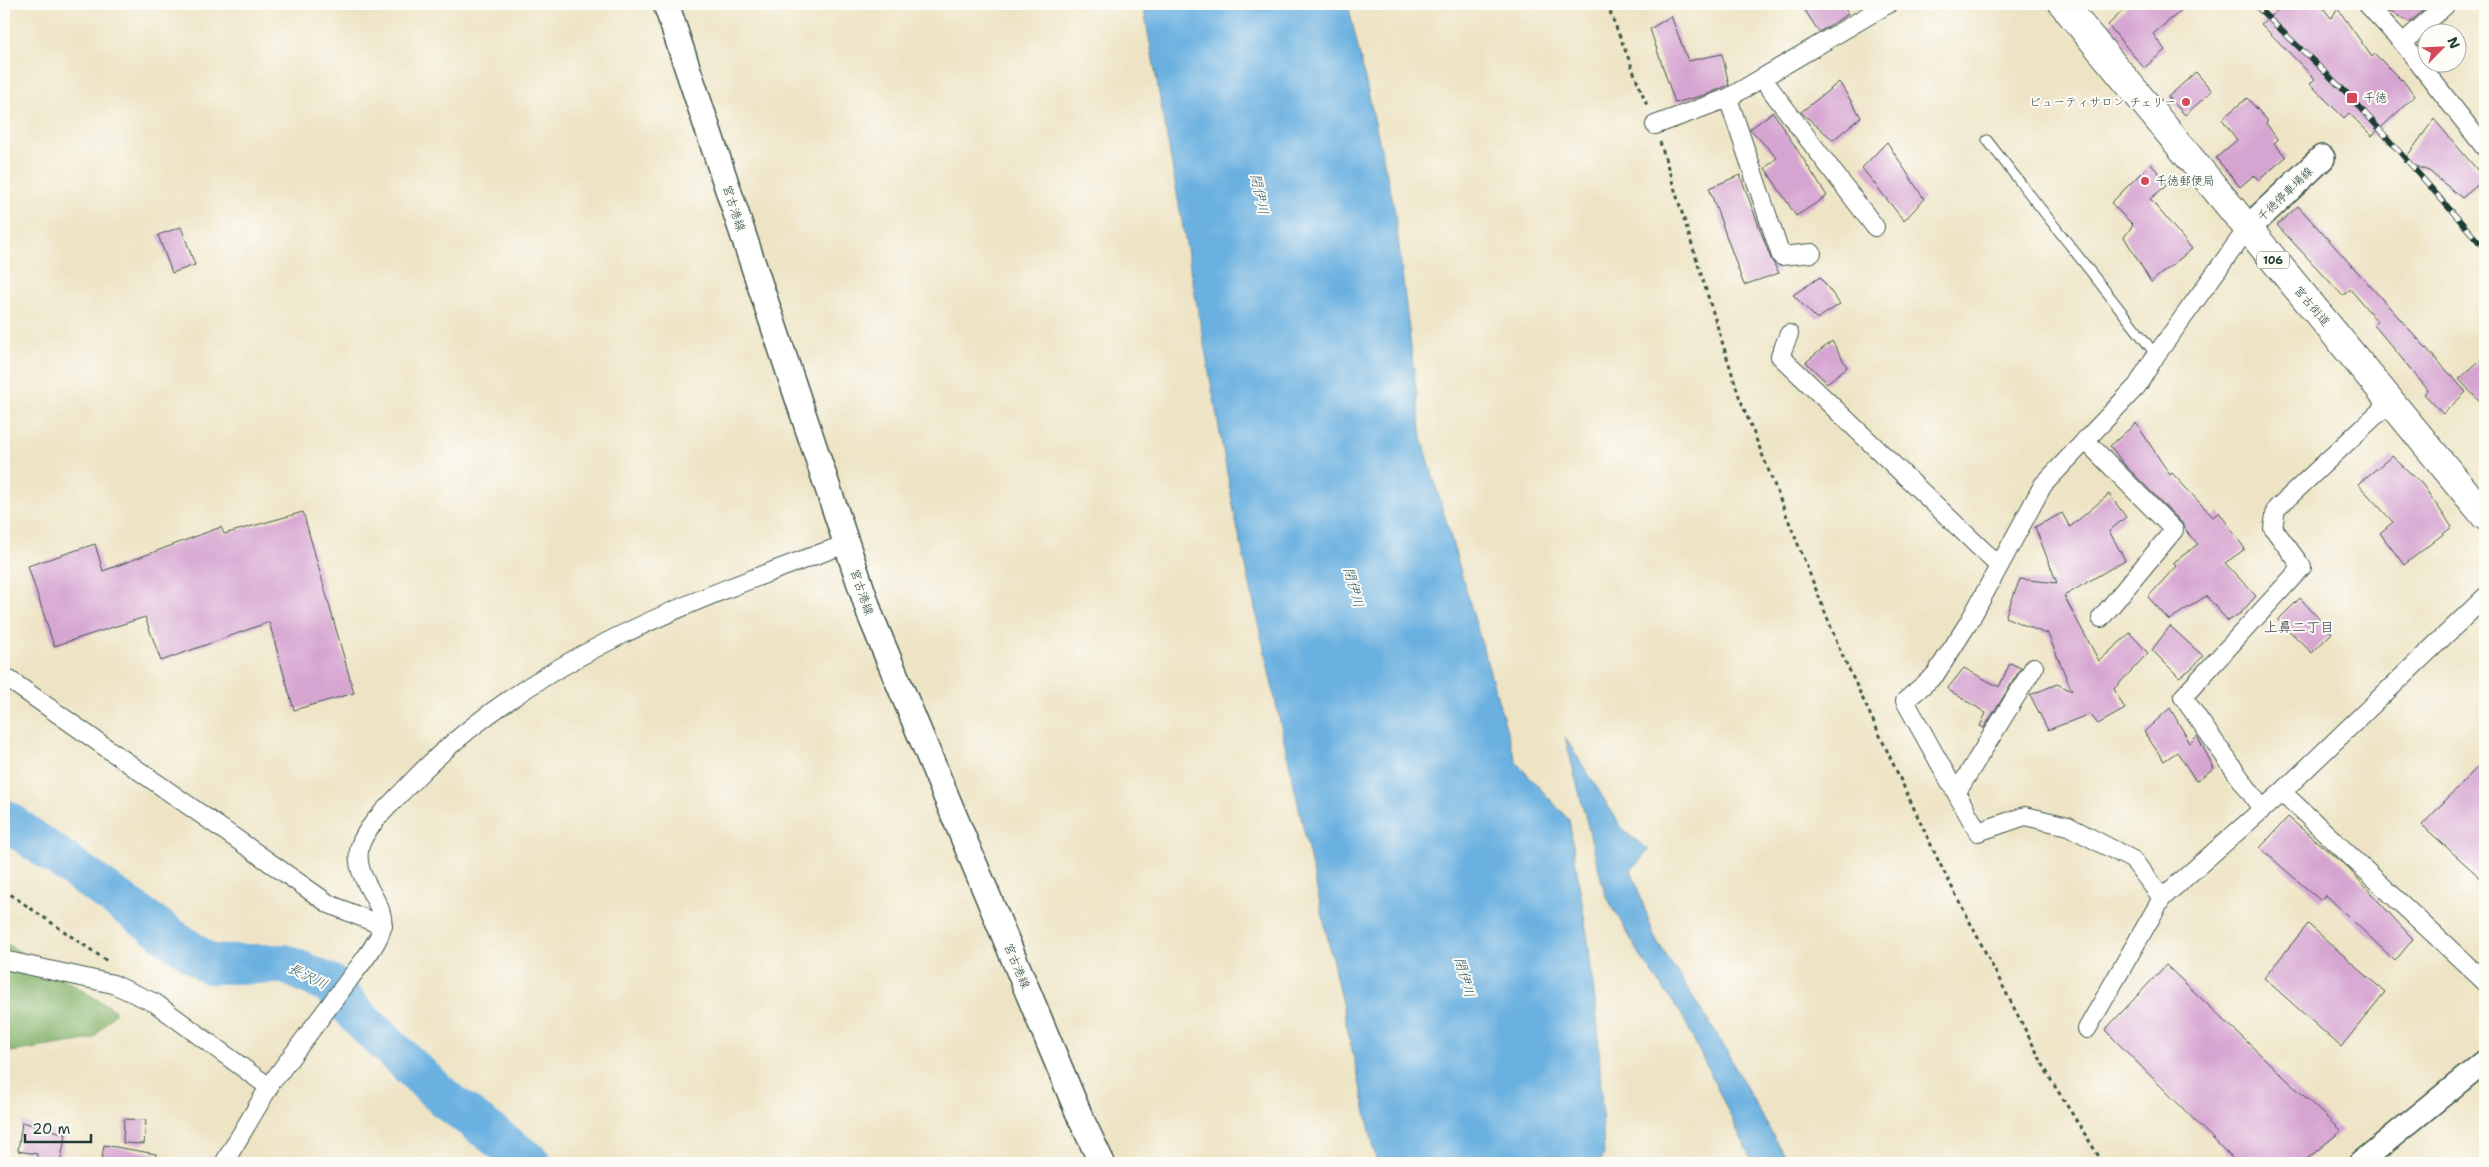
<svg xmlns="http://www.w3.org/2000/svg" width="2489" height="1167" viewBox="0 0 2489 1167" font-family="'Shantell Sans','Klee One',sans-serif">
<rect width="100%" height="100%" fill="#fdfcf7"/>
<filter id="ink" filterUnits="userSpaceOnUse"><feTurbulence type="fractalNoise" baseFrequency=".02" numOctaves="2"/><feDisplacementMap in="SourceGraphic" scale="10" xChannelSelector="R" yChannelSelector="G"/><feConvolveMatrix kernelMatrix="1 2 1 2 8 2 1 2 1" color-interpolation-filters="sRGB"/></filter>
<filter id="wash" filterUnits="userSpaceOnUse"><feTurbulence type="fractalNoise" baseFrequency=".0096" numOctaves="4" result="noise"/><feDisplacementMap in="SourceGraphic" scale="20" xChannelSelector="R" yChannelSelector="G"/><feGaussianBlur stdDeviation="1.12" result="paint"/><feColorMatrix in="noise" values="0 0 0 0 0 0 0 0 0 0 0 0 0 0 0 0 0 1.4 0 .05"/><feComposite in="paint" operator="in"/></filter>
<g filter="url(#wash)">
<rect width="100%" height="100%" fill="#eee4c5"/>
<polygon fill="#86b46d" stroke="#527850" points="4,942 116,1011 93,1039 4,1053"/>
<g fill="#6ab0e0" stroke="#44768a">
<polygon points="1143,4 1348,4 1394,206 1422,438 1516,762 1569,820 1588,941 1598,1027 1604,1154 1600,1163 1377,1163 1235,517"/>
<polygon points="1565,737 1624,831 1649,850 1631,870 1655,938 1721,1041 1788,1163 1753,1163 1682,1015 1643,960 1605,894"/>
</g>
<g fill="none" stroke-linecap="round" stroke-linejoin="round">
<polyline stroke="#6ab0e0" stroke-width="40" points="4,819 209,964 285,964 330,984 362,1021 444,1098 531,1163"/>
</g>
<g id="blocks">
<g fill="#d6a4d1">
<polygon points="1801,4 1842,4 1848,14 1819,32"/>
<polygon points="2130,4 2189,4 2153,34 2165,50 2144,68 2108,25"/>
<polygon points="2285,4 2320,4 2331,18 2338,9 2372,57 2375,54 2401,80 2402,79 2415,96 2372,136 2349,113 2344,118 2310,84 2315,79 2261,24"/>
<polygon points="2381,4 2431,4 2410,22 2387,10"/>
<polygon points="1671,16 1688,61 1722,54 1729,85 1708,94 1675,103 1650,29"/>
<polygon points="2196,72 2212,91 2185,115 2168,97"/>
<polygon points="1839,82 1861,117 1833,140 1801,112"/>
<polygon points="2247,98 2268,121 2266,123 2278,140 2274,143 2286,157 2259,180 2254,175 2240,187 2216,158 2237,140 2222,119"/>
<polygon points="1773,112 1827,196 1796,216 1765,168 1777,158 1750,129"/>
<polygon points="2434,119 2485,179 2462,198 2429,171 2403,162"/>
<polygon points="1887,142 1924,199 1904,221 1862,168"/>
<polygon points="2151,163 2167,185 2150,199 2192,249 2151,282 2124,237 2133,225 2111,203"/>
<polygon points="1740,175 1771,259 1779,273 1744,285 1709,188"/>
<polygon points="2298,206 2466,392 2443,414 2424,394 2428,390 2374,325 2377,321 2350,289 2343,296 2277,225"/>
<polygon points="181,227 195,265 172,273 158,235"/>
<polygon points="1820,277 1840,304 1817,319 1793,295"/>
<polygon points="1832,341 1847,367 1827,383 1806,362"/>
<polygon points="2485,356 2485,408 2459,379"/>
<polygon points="2136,423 2170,475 2172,473 2213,517 2219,512 2245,549 2225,563 2256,596 2241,613 2228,621 2206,596 2169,620 2148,597 2176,566 2173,563 2198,544 2190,537 2182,523 2124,464 2110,446"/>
<polygon points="2392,456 2422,484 2452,527 2404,565 2380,533 2393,522 2358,484"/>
<polygon points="2109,494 2126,517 2109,531 2125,560 2064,596 2099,661 2130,633 2148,653 2114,689 2125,709 2098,724 2090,714 2048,730 2030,695 2057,684 2072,691 2047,632 2046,634 2005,617 2020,579 2057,583 2035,527 2062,513 2070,527"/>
<polygon points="303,512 354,693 294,710 269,622 161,661 145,617 54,646 28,566 95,544 103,571 221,527 224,534"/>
<polygon points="2300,598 2332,633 2312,653 2278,620"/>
<polygon points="2170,626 2203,656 2191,669 2179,677 2152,650"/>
<polygon points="2010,663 2021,668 1984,728 1980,726 1986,713 1947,689 1964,668 1999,687"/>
<polygon points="2170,708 2190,743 2197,736 2214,768 2196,781 2177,752 2164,761 2144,732"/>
<polygon points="2485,759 2485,882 2422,825"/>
<polygon points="2288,817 2349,869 2413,939 2395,961 2326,895 2321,901 2260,848"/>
<polygon points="2308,924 2385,992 2341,1047 2264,978"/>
<polygon points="2166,965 2341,1131 2302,1163 2237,1163 2105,1030"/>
<polygon points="124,1119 146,1120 144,1144 123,1143"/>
<polygon points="22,1122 66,1134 60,1163 37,1163 37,1154 18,1151"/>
<polygon points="104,1145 156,1154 155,1163 101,1163"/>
</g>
</g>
</g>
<g filter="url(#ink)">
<use href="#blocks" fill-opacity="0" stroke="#3e564a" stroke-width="1"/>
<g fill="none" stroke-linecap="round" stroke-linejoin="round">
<defs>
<polyline id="service" points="1987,140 2156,355"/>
<g id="minor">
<polyline points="2367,4 2403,43 2485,148"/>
<polyline points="2403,43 2447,4"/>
<polyline points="1762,78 1875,227"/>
<polyline points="1728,98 1781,256 1812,253"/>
<polyline points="1655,125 1728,98 1888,4"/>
<polyline points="1789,334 1780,356 1999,566"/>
<polyline points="2085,440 2174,530 2101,618"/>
<polyline points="4,676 329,904 383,926"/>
<polyline points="1957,792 2034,667"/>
<polyline points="2282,792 2485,982"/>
<polyline points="2262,809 2183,697 2302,567 2273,528 2276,509 2392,400"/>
<polyline points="2162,898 2133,860 2068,826 2025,816 1978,832 1905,701 1935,675 1969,622 2043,485 2137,386 2156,355 2247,229"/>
<polyline points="4,960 113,984 155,1003 269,1087 224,1163"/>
<polyline points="2087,1029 2162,898 2282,792 2485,597"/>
<path d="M276,1077C300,1045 324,1013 348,981C358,967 379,944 382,927C387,902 351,878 360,846C366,826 391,804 405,789C522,662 687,602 846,544"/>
</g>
<polyline id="tertiary" points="2360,1163 2485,1061"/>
<g id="secondary">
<polyline points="666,4 871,617 1081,1119 1102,1163"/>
<polyline points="2247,229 2322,158"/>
</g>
<polyline id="trunk" points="2063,4 2485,516"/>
</defs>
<use href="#service" stroke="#3e564a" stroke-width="11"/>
<use href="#minor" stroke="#3e564a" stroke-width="20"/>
<use href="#tertiary" stroke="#3e564a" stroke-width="25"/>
<use href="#secondary" stroke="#3e564a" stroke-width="28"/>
<use href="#trunk" stroke="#3e564a" stroke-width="30"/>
<g stroke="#3e564a" stroke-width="3" stroke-dasharray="4 4" stroke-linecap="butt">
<polyline points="1607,4 1648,108"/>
<polyline points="1660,142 1739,396 1840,650 1939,862 2051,1080 2103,1163"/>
<polyline points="4,890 107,961"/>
</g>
<use href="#service" stroke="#fff" stroke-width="9"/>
<use href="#minor" stroke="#fff" stroke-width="18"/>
<use href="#tertiary" stroke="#fff" stroke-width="22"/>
<use href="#secondary" stroke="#fff" stroke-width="25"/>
<use href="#trunk" stroke="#fff" stroke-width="28"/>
<defs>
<polyline id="rail" points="2254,4 2352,98 2485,249"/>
</defs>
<use href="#rail" stroke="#1f3d34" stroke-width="5.5"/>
<use href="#rail" stroke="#fdfcf7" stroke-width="4" stroke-dasharray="11" stroke-linecap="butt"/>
</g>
</g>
<g fill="#d1495b" stroke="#fdfcf7" stroke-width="2">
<rect x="2346" y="92" width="12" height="12" rx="2.5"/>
<circle cx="2186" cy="102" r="5"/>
<circle cx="2145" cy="181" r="5"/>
</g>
<g text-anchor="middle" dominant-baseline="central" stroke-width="4" stroke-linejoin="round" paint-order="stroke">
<rect fill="#fdfcf7" stroke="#62766e" stroke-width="1" x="2257" y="251.5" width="32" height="17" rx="4"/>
<g font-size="11" font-weight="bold" fill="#1f3d34">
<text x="2273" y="260">106</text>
</g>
<g font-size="12" fill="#1f3d34" stroke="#fdfcf7" text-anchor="start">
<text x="2363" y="98">千徳</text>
<text x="2176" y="102" text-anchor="end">ビューティサロン チェリー</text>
<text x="2155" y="181">千徳郵便局</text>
</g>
<g font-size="12" fill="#1f3d34" stroke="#fdfcf7">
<text transform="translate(2285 194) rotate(-44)">千徳停車場線</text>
<text transform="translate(734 208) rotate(72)">宮古港線</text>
<text transform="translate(2312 306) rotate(50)">宮古街道</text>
<text transform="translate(862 592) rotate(71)">宮古港線</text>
<text transform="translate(1017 966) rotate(67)">宮古港線</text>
</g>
<g font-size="14" font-style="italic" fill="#366068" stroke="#fdfcf7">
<text transform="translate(1260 194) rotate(78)">閉伊川</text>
<text transform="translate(1354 587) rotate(74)">閉伊川</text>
<text transform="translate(308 976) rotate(26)">長沢川</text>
<text transform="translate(1465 977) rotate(74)">閉伊川</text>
</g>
<g font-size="14" font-weight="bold" fill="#5f616b" stroke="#fdfcf7">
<text x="2299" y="627">上鼻二丁目</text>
</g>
</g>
<rect width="2489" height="1167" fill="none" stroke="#fdfcf7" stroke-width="20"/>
<g transform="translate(2442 48) rotate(66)"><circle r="24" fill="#fdfcf7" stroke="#a4b0a9"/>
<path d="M0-4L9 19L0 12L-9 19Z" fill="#d1495b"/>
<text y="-8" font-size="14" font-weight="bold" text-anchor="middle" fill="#1f3d34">N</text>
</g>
<path d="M25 1134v8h66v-8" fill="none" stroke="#1f3d34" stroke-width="2.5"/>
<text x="32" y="1134" font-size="15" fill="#1f3d34" stroke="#fdfcf7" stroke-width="4" paint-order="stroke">20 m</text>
</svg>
